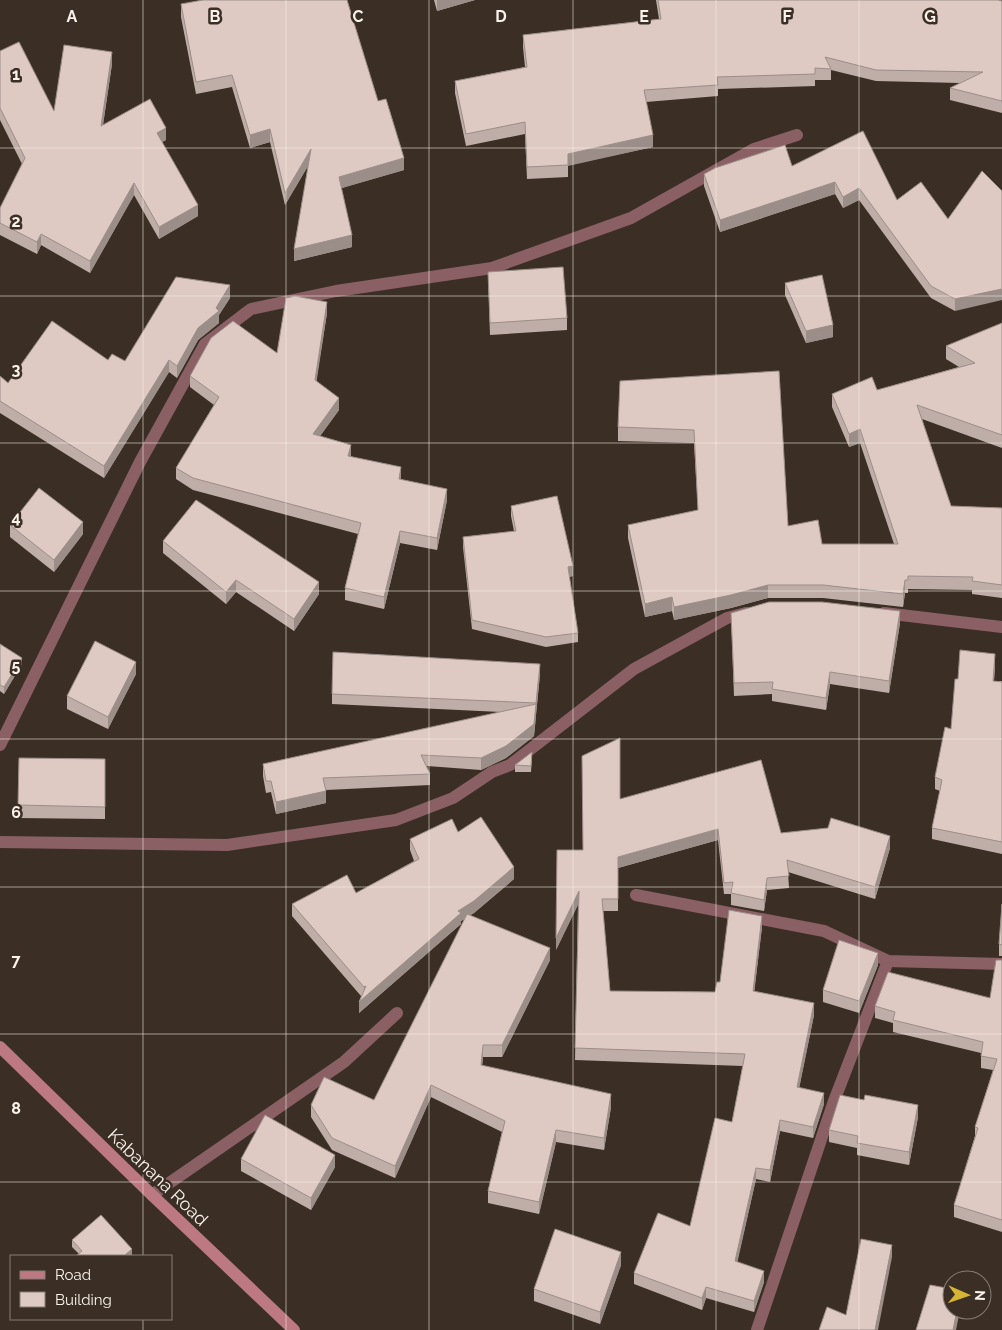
<svg xmlns="http://www.w3.org/2000/svg" width="1002" height="1330" viewBox="0 0 1002 1330" font-family="Raleway,sans-serif">
<rect width="100%" height="100%" fill="#3b2f25"/>
<g fill="none" stroke-linecap="round" stroke-linejoin="round">
<g stroke="#8a6065" stroke-width="12">
<polyline points="884,613 1002,627"/>
<polyline points="0,745 140,462 205,344 251,309 336,291 492,268 631,218 754,149 797,135"/>
<polyline points="0,842 227,845 396,820 453,798 492,772 510,765 634,669 727,618 746,613"/>
<polyline points="636,895 824,931 888,961 1002,964"/>
<polyline points="152,1195 344,1062 397,1013"/>
<polyline points="757,1330 834,1101 888,961"/>
</g>
<polyline stroke="#bc7982" stroke-width="12" points="0,1047 152,1195 294,1330"/>
</g>
<g fill="#bfaea7">
<polygon points="434,0 475,0 437,11"/>
<polygon points="656,0 998,0 1002,1 1002,113 950,100 950,88 960,83 876,81 831,70 831,80 815,80 815,86 718,89 718,96 646,102 653,147 568,165 568,177 527,179 525,134 466,146 455,93 455,81 525,67 523,47 523,35 659,19"/>
<polygon points="181,4 378,101 404,170 341,188 352,247 294,261 308,166 285,205 270,142 250,148 232,87 196,94 181,17"/>
<polygon points="0,51 54,111 112,64 103,125 166,140 162,142 198,216 159,239 134,195 90,273 41,245 37,254 0,235 0,208 22,164 0,120"/>
<polygon points="792,166 897,200 948,219 982,171 955,311 931,298 859,200 843,208 835,194 720,232 704,186 704,174"/>
<polygon points="488,272 567,318 567,330 490,335"/>
<polygon points="785,283 833,337 806,343 785,295"/>
<polygon points="230,298 219,315 219,323 198,340 177,378 169,372 104,478 0,413 0,376 8,383 108,360 125,361"/>
<polygon points="327,313 316,382 339,410 320,436 351,457 401,479 447,500 437,550 400,543 384,609 345,600 345,588 358,534 193,490 176,479 176,468 214,405 190,387 190,376 277,353"/>
<polygon points="1002,323 1002,448 922,419 951,506 1002,508 1002,598 972,594 972,590 908,589 908,593 905,593 903,607 823,598 768,598 731,608 674,620 672,611 645,617 628,538 628,525 698,510 694,443 618,441 618,427 779,371 788,526 822,544 894,544 860,443 849,447 832,407 832,394 877,390 959,367 946,359 946,346"/>
<polygon points="511,506 573,576 569,577 578,633 578,642 546,647 472,629 463,547 463,537 514,531 511,516"/>
<polygon points="10,525 83,534 54,572 10,537"/>
<polygon points="163,541 319,594 294,631 236,592 226,604 163,553"/>
<polygon points="731,613 900,623 889,693 830,684 826,710 772,701 772,694 734,696"/>
<polygon points="0,644 22,664 4,694 0,691"/>
<polygon points="995,666 994,681 1002,681 1002,854 932,839 932,828 940,791 935,789 935,777 951,729 958,679"/>
<polygon points="136,674 108,729 67,709 67,696"/>
<polygon points="540,674 534,736 506,758 481,770 427,766 430,774 430,785 326,790 326,803 276,814 271,792 266,793 263,776 263,764 501,712 332,704 332,694"/>
<polygon points="19,758 105,759 105,819 18,818"/>
<polygon points="532,758 531,772 515,772 515,765"/>
<polygon points="620,799 781,833 890,848 875,899 788,872 789,888 767,890 764,911 731,905 731,894 724,894 718,840 618,868 618,911 603,911 610,991 715,992 720,982 762,927 754,992 814,1015 799,1088 824,1104 813,1138 780,1131 770,1182 756,1179 737,1262 764,1282 754,1312 706,1298 702,1310 634,1284 634,1273 690,1226 732,1122 743,1066 575,1060 578,904 556,950 583,850"/>
<polygon points="458,832 514,879 474,913 470,915 550,960 502,1057 483,1057 482,1066 611,1107 604,1150 556,1142 539,1214 488,1203 488,1191 502,1132 431,1097 395,1178 332,1150 311,1117 311,1105 374,1100 465,919 461,921 461,924 359,1013 361,996 292,916 292,904 356,893 414,861 410,850 410,839"/>
<polygon points="1002,904 1002,956 999,956 999,944"/>
<polygon points="1002,960 1002,1232 954,1217 954,1205 975,1136 975,1127 993,1070 981,1068 981,1053 893,1032 893,1023 875,1018 875,1006 990,998"/>
<polygon points="878,965 859,1013 823,1002 823,990"/>
<polygon points="918,1117 909,1165 857,1155 857,1148 829,1142 829,1130"/>
<polygon points="241,1159 335,1167 311,1210 241,1171"/>
<polygon points="72,1240 132,1255 79,1254 72,1247"/>
<polygon points="621,1265 600,1324 534,1301 534,1289"/>
</g>
<g fill="#9b8d88">
<polygon points="437,0 475,0 437,11"/>
<polygon points="112,52 112,64 101,138 101,126"/>
<polygon points="166,128 166,140 157,145 157,133"/>
<polygon points="270,129 270,142 250,148 250,135"/>
<polygon points="653,135 653,147 568,166 568,154"/>
<polygon points="311,149 311,161 285,205 285,193"/>
<polygon points="404,158 404,170 339,189 339,177"/>
<polygon points="835,182 835,194 720,232 720,220"/>
<polygon points="134,183 134,195 90,273 90,261"/>
<polygon points="859,188 859,200 843,208 843,197"/>
<polygon points="198,205 198,216 159,239 159,227"/>
<polygon points="41,234 41,245 37,254 37,242"/>
<polygon points="352,235 352,247 294,261 294,249"/>
<polygon points="230,285 230,298 219,315 219,323 198,340 177,378 177,366 198,328 216,308"/>
<polygon points="1002,289 1002,300 955,311 955,299"/>
<polygon points="327,302 327,313 315,392 315,380"/>
<polygon points="833,325 833,337 806,343 806,331"/>
<polygon points="169,360 169,372 104,478 104,466"/>
<polygon points="339,398 339,410 313,446 313,434"/>
<polygon points="860,429 860,443 849,447 849,434"/>
<polygon points="351,445 351,457 348,456"/>
<polygon points="401,467 401,479 399,479"/>
<polygon points="447,489 447,500 437,550 437,538"/>
<polygon points="83,522 83,534 54,572 54,560"/>
<polygon points="400,531 400,543 384,609 384,597"/>
<polygon points="573,566 573,576 568,577 568,567"/>
<polygon points="236,580 236,592 226,604 226,592"/>
<polygon points="905,580 905,593 903,607 903,594"/>
<polygon points="319,582 319,594 294,631 294,619"/>
<polygon points="768,585 768,598 731,608 674,620 674,607"/>
<polygon points="672,597 672,611 645,617 645,604"/>
<polygon points="900,611 900,623 889,693 889,681"/>
<polygon points="995,654 995,666 993,693 993,681"/>
<polygon points="22,658 22,664 4,694 4,687"/>
<polygon points="136,662 136,674 108,729 108,717"/>
<polygon points="540,664 540,674 536,714 536,703"/>
<polygon points="830,672 830,684 826,710 826,698"/>
<polygon points="536,704 536,716 534,736 506,758 481,770 481,758"/>
<polygon points="326,791 326,803 276,814 276,802"/>
<polygon points="718,829 718,840 618,868 618,911 618,857"/>
<polygon points="890,836 890,848 875,899 875,887"/>
<polygon points="514,867 514,879 474,913 461,921 461,924 359,1013 359,1002 364,997 364,987"/>
<polygon points="767,878 767,890 764,911 764,900"/>
<polygon points="579,891 579,903 556,950 556,938"/>
<polygon points="762,916 762,927 753,1003 753,991"/>
<polygon points="550,948 550,960 502,1057 502,1045"/>
<polygon points="878,953 878,965 859,1013 859,1001"/>
<polygon points="814,1003 814,1015 797,1099 797,1087"/>
<polygon points="483,1045 483,1057 481,1077 481,1065"/>
<polygon points="431,1085 431,1097 395,1178 395,1166"/>
<polygon points="824,1093 824,1104 813,1138 813,1127"/>
<polygon points="611,1094 611,1107 604,1150 604,1138"/>
<polygon points="918,1105 918,1117 909,1165 909,1152"/>
<polygon points="780,1120 780,1131 770,1182 770,1170"/>
<polygon points="556,1130 556,1142 539,1214 539,1202"/>
<polygon points="335,1155 335,1167 311,1210 311,1198"/>
<polygon points="756,1168 756,1179 735,1273 735,1261"/>
<polygon points="892,1245 892,1257 878,1330 875,1330"/>
<polygon points="132,1249 132,1255 131,1256 124,1256"/>
<polygon points="621,1252 621,1265 600,1324 600,1312"/>
<polygon points="764,1271 764,1282 754,1312 754,1301"/>
<polygon points="706,1287 706,1298 702,1310 702,1298"/>
<polygon points="957,1310 960,1310 956,1330 953,1330"/>
</g>
<g fill="#decac2" stroke="#9b8d88">
<polygon points="203,0 347,0 378,101 386,99 404,158 339,177 352,235 294,249 311,149 285,193 270,129 250,135 232,75 196,82 181,4"/>
<polygon points="658,0 998,0 1002,1 1002,101 950,88 983,72 876,70 825,57 831,69 815,68 815,74 717,77 718,85 644,90 653,135 568,154 568,165 527,167 525,122 466,134 455,81 527,67 523,35 661,19"/>
<polygon points="19,42 54,111 64,45 112,52 101,126 150,99 166,128 157,133 198,205 159,227 134,183 90,261 41,234 37,242 0,223 0,208 25,158 0,108 0,51"/>
<polygon points="863,131 897,200 921,182 948,219 982,171 1002,191 1002,289 955,299 931,286 859,188 843,197 835,182 720,220 704,174 715,168 785,145 792,166"/>
<polygon points="563,267 567,318 490,323 488,272"/>
<polygon points="822,275 833,325 806,331 785,283"/>
<polygon points="176,277 230,285 216,308 219,311 198,328 177,366 169,360 104,466 0,401 0,376 8,383 52,321 108,360 112,354 125,361"/>
<polygon points="295,296 327,302 315,380 339,398 313,434 351,445 348,456 401,467 399,479 447,489 437,538 400,531 384,597 345,588 361,523 193,478 176,468 219,397 190,376 211,338 233,321 277,353 286,298"/>
<polygon points="1002,323 1002,435 917,405 951,506 1002,508 1002,585 972,581 973,577 908,576 908,580 905,580 903,594 823,585 768,585 731,595 674,607 672,597 645,604 628,525 698,510 694,430 618,427 620,381 779,371 788,526 818,520 822,544 898,544 860,429 849,434 832,394 872,377 877,390 975,363 946,346"/>
<polygon points="39,488 83,522 54,560 10,525"/>
<polygon points="557,496 573,566 568,567 578,633 546,637 472,620 463,537 516,531 511,506"/>
<polygon points="196,500 319,582 294,619 236,580 226,592 163,541"/>
<polygon points="769,602 822,602 900,611 889,681 830,672 826,698 772,689 773,682 734,683 731,613"/>
<polygon points="95,641 136,662 108,717 67,696"/>
<polygon points="0,644 22,658 4,687 0,685"/>
<polygon points="960,650 995,654 993,681 1002,682 1002,842 932,828 942,780 935,777 945,727 951,729 955,679 958,679"/>
<polygon points="333,652 540,664 536,703 332,694"/>
<polygon points="536,704 534,724 506,746 481,758 421,755 430,774 323,778 326,791 276,802 271,781 266,781 263,764"/>
<polygon points="620,738 620,799 761,760 781,833 828,828 831,818 890,836 875,887 787,860 789,876 767,878 764,900 731,893 733,882 724,883 718,829 618,857 618,899 602,899 610,991 715,992 717,982 720,982 729,910 762,916 753,991 814,1003 797,1087 824,1093 813,1127 780,1120 770,1170 756,1168 735,1261 764,1271 754,1301 706,1287 702,1298 634,1273 658,1213 690,1226 715,1118 732,1122 745,1054 575,1048 579,891 556,938 557,850 583,850 582,756"/>
<polygon points="532,752 531,766 515,765"/>
<polygon points="19,758 105,759 105,807 18,805"/>
<polygon points="481,817 514,867 474,901 458,911 461,913 359,1002 366,986 364,987 292,904 347,875 356,893 419,859 410,839 452,819 458,832"/>
<polygon points="1002,904 1002,945 999,944"/>
<polygon points="467,914 550,948 502,1045 483,1045 481,1065 611,1094 604,1138 556,1130 539,1202 488,1191 505,1121 431,1085 395,1166 332,1138 311,1105 324,1077 374,1100"/>
<polygon points="839,940 878,953 859,1001 823,990"/>
<polygon points="996,960 1002,960 1002,1220 954,1205 978,1128 975,1127 997,1059 981,1056 983,1042 893,1020 895,1012 875,1006 888,972 990,998"/>
<polygon points="840,1095 864,1100 865,1095 918,1105 909,1152 857,1143 858,1136 829,1130"/>
<polygon points="265,1115 335,1155 311,1198 241,1159"/>
<polygon points="101,1215 132,1249 124,1256 76,1256 82,1251 72,1240"/>
<polygon points="555,1229 621,1252 600,1312 534,1289"/>
<polygon points="861,1239 892,1245 875,1330 819,1330 827,1307 846,1315"/>
<polygon points="930,1285 952,1289 952,1310 957,1310 953,1330 916,1330"/>
</g>
<path fill="none" stroke="#faf2eb" stroke-width="1" stroke-opacity="0.55" d="M143,0V1256M286,0V1330M429,0V1330M573,0V1330M716,0V1330M859,0V1330M0,148H1002M0,296H1002M0,443H1002M0,591H1002M0,739H1002M0,887H1002M0,1034H1002M0,1182H1002M143,1319V1330"/>
<g text-anchor="middle" dominant-baseline="central" stroke-width="5" stroke-linejoin="round" paint-order="stroke">
<g font-size="18" fill="#faf2eb" stroke="#3b2f25">
<text transform="translate(158 1177) rotate(44)">Kabanana Road</text>
</g>
</g>
<g font-size="16" text-anchor="middle" font-weight="bold" fill="#faf2eb" stroke="#3b2f25" stroke-width="5" stroke-linejoin="round" paint-order="stroke">
<text x="72" y="22">A</text>
<text x="215" y="22">B</text>
<text x="358" y="22">C</text>
<text x="501" y="22">D</text>
<text x="644" y="22">E</text>
<text x="787" y="22">F</text>
<text x="930" y="22">G</text>
<text x="16" y="80">1</text>
<text x="16" y="227">2</text>
<text x="16" y="375">3</text>
<text x="16" y="523">4</text>
<text x="16" y="671">5</text>
<text x="16" y="818">6</text>
<text x="16" y="966">7</text>
<text x="16" y="1114">8</text>
</g>
<rect x="10" y="1255" width="162" height="65" fill="#3b2f25" stroke="#877d74"/>
<rect x="20" y="1271" width="25" height="8" fill="#bc7982" stroke="#877d74"/>
<text x="55" y="1280" font-size="15" fill="#faf2eb">Road</text>
<rect x="20" y="1292" width="25" height="15" fill="#decac2" stroke="#877d74"/>
<text x="55" y="1305" font-size="15" fill="#faf2eb">Building</text>
<g transform="translate(967 1295) rotate(92)"><circle r="24" fill="#3b2f25" stroke="#877d74"/>
<path d="M0-4L9 19L0 12L-9 19Z" fill="#d6b534"/>
<text y="-8" font-size="14" font-weight="bold" text-anchor="middle" fill="#faf2eb">N</text>
</g>
</svg>
